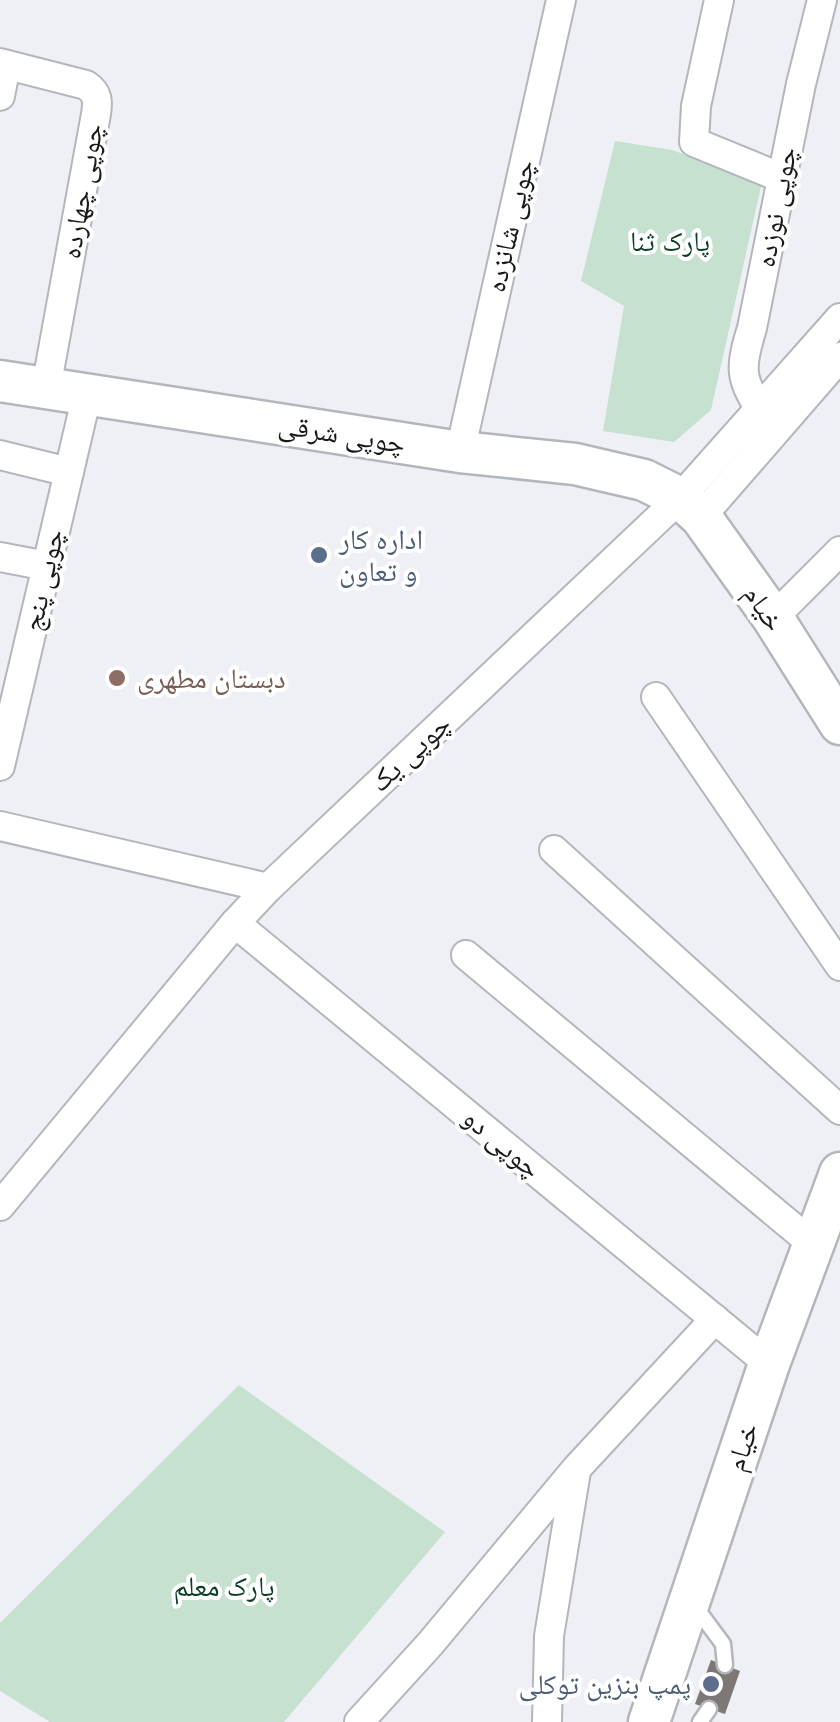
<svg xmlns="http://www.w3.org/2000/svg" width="840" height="1722" viewBox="0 0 840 1722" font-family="'DM Sans','Noto Naskh Arabic',sans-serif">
<rect width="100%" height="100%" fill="#eef0f5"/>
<g fill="#c7e1d0">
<polygon points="615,141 672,150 762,182 711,410 674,442 603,431 624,306 581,281"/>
<polygon points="239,1385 445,1532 284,1722 50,1722 0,1691 0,1623"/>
</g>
<polygon fill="#7d7875" points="711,1660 740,1671 725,1714 695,1704"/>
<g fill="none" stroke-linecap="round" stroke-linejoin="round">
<defs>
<g id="lane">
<polyline points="694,1605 723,1644 725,1665"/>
<polyline points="700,1722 709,1709"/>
</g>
<g id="street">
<polyline points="719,0 696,106 694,142 782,178"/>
<path d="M0,63L86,85C98,93 98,101 96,114L46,388"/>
<polyline points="0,96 6,65"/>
<path d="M761,410C738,378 741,364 752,328L801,84L822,0"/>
<polyline points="460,452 561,0"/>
<polyline points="0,455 69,472"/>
<polyline points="701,517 840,357"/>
<polyline points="0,557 47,566"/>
<polyline points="773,618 840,551"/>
<polyline points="656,697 840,966"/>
<polyline points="0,766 87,395"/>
<polyline points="0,826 268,888"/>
<polyline points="554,850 840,1110"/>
<polyline points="235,923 769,1364"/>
<polyline points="466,955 814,1245"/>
<polyline points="0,1206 235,923 268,888 680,498 840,318"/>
<polyline points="359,1722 430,1644 576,1469 715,1319"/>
<polyline points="547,1722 549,1636 576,1471"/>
</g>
<g id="secondary">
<polyline points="0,381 460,452 575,464 644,480 680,498 701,517 773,618 840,724"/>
<polyline points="649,1722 769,1364 840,1173"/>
</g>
</defs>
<use href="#lane" stroke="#b3b6bb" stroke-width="19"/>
<use href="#street" stroke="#b3b6bb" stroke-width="32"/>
<use href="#secondary" stroke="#b3b6bb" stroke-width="45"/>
<use href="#lane" stroke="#fff" stroke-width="14"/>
<use href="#street" stroke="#fff" stroke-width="28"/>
<use href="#secondary" stroke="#fff" stroke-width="40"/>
</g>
<g fill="#5c6f8a" stroke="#fff" stroke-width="4">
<circle cx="319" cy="555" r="10"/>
<circle cx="711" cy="1684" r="10"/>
</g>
<circle fill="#8d6e63" stroke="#fff" stroke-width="4" cx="117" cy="678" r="10"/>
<g text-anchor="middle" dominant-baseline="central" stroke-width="8" stroke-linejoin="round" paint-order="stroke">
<g font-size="28" fill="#18191b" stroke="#fff">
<text transform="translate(82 191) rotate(-80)">چوپی چهارده</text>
<text transform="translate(776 207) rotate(-79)">چوپی نوزده</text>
<text transform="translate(510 226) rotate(-77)">چوپی شانزده</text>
<text transform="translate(342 434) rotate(9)">چوپی شرقی</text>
<text transform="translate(43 580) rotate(-77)">چوپی پنج</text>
<text transform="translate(764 608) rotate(56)">خیام</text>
<text transform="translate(410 753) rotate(-43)">چوپی یک</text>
<text transform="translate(502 1143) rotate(40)">چوپی دو</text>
<text transform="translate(742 1447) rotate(-71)">خیام</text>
</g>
<g font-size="28" fill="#0a3e26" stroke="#fff">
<text x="670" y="241">پارک ثنا</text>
<text x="224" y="1586">پارک معلم</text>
</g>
<g font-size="28" fill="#4e5e75" stroke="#fff" text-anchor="start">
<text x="339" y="539">اداره کار<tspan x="339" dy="32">و تعاون</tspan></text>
<text x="691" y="1684" text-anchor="end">پمپ بنزین توکلی</text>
</g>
<g font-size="28" fill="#785e54" stroke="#fff" text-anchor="start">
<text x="137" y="678">دبستان مطهری</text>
</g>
</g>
</svg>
